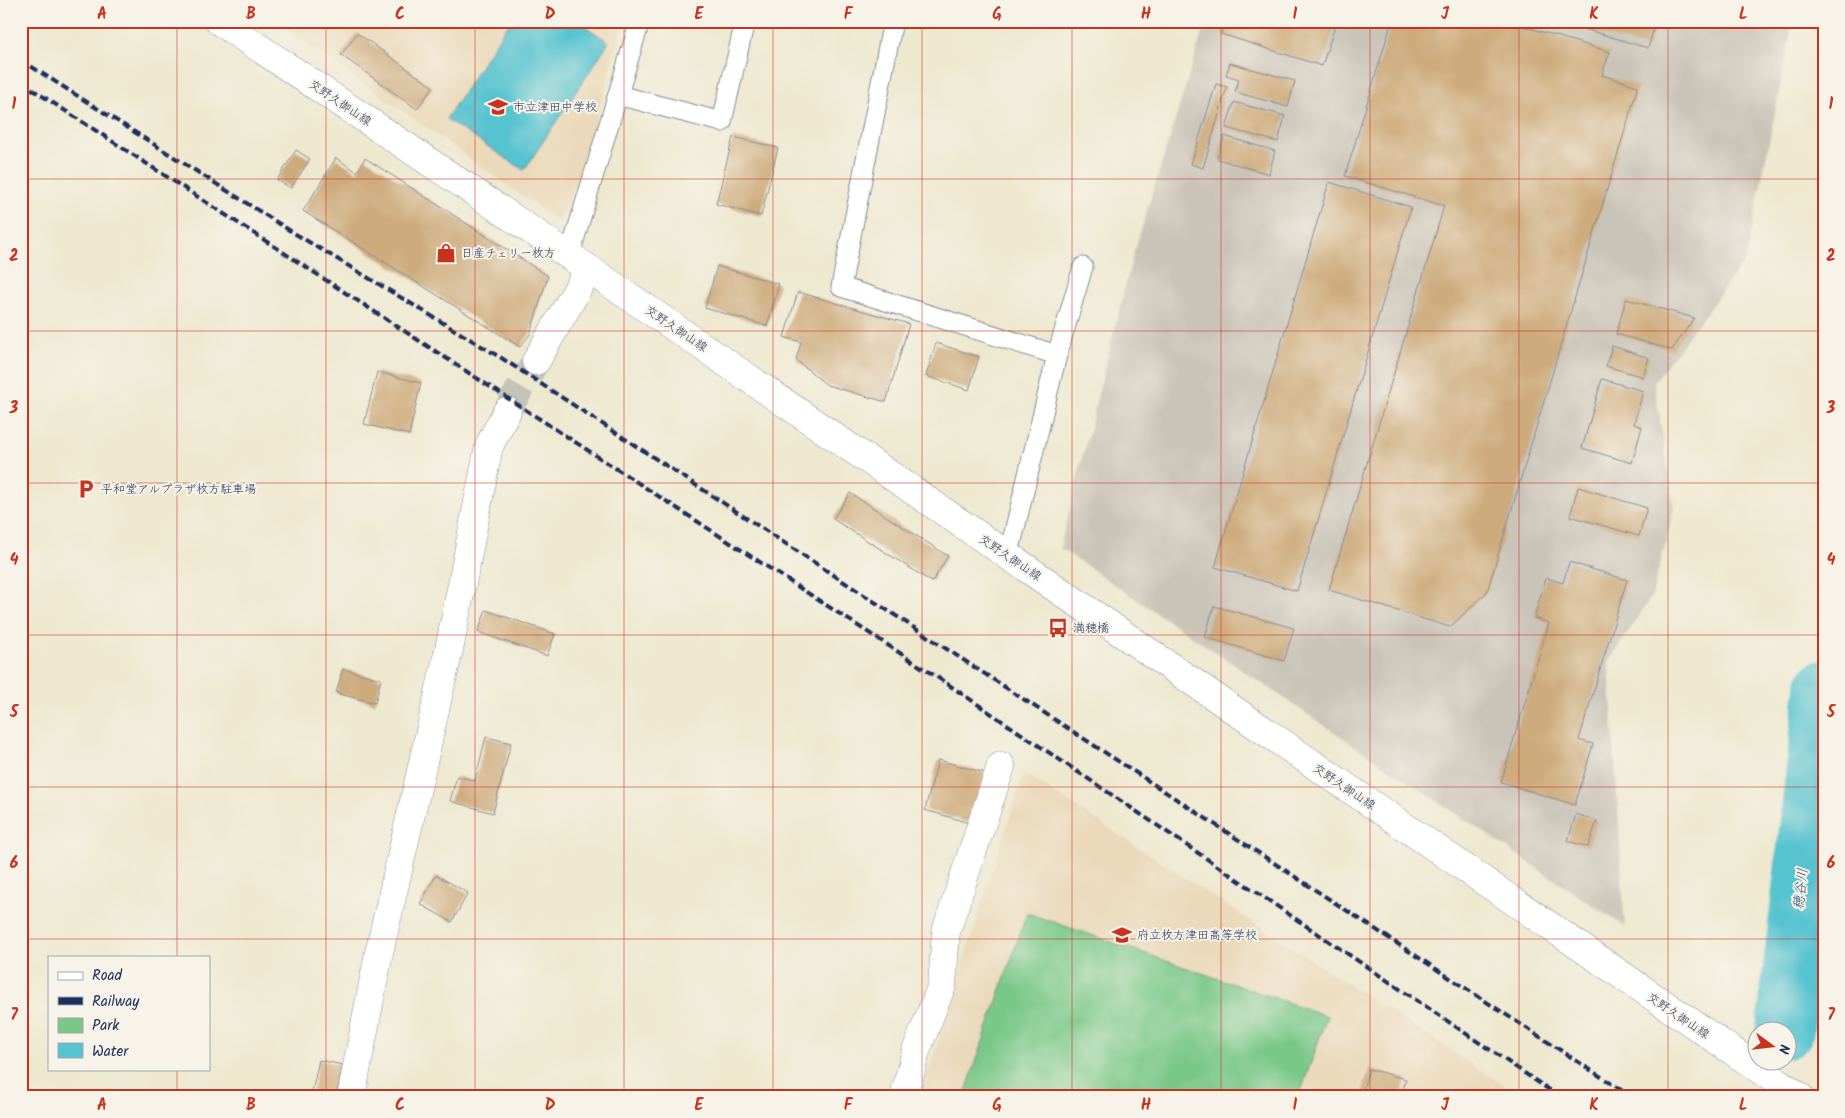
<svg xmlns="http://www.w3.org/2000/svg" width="1845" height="1118" viewBox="0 0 1845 1118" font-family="Kalam,'Klee One',sans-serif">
<rect width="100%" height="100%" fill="#f7f3e8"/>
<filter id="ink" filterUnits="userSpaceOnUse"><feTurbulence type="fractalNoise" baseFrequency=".02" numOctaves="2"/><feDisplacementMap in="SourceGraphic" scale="10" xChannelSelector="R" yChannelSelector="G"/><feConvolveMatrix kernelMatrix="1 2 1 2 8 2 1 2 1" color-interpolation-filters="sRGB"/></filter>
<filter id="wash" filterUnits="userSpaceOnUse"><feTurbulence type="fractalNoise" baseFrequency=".0096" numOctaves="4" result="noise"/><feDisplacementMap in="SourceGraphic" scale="20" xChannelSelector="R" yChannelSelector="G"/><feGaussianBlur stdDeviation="1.12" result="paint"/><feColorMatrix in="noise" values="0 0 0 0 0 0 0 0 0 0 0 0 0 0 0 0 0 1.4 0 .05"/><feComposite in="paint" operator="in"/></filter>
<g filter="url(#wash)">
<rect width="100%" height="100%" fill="#eee8cf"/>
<g fill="#ead9ba">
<polygon points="276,21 624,21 582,169 559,222"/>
<polygon points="1024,773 1522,1097 920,1097"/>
</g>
<polygon fill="#cac3b8" points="1206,21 1793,21 1746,259 1654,382 1674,509 1652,596 1609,661 1625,927 1060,548 1132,259"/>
<polygon fill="#79c888" stroke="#4a7c73" points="1027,913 1327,1016 1299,1097 964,1097"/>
<polygon fill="#57c3d0" stroke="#397997" points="510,21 577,21 609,42 524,170 446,119"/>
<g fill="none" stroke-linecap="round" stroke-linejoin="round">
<polyline stroke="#57c3d0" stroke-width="58" points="1785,1030 1824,689"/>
</g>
<g id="blocks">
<g fill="#cdab7d">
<polygon points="1225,21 1319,21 1335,26 1322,66 1221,34"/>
<polygon points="1392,21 1506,21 1610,52 1602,75 1638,86 1487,592 1450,627 1329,590 1444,206 1345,176"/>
<polygon points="1558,21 1656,21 1648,48"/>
<polygon points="357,33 433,87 417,109 341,55"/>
<polygon points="1230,63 1295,81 1288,107 1235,92 1239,79 1226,75"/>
<polygon points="1216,84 1227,87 1203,168 1191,164"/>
<polygon points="1234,102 1285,116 1278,142 1226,128"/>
<polygon points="1224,136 1275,151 1269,174 1217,159"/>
<polygon points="733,137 778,148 761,216 716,204"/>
<polygon points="296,150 310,159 291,188 277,180"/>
<polygon points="336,158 357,172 365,158 548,276 530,334 520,347 303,211"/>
<polygon points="1329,182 1411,207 1297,591 1215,567"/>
<polygon points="717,266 779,284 767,326 705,308"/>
<polygon points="798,292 909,324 886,402 827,385 796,360 801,342 784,337"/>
<polygon points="1626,299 1694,318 1672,350 1616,334"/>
<polygon points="936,343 979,357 969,390 926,376"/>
<polygon points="1612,346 1649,358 1643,377 1606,366"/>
<polygon points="377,372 421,383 409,435 364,424"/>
<polygon points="1602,379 1643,391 1634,424 1642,427 1632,463 1582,448"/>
<polygon points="1578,487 1647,508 1639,536 1570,516"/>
<polygon points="850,493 948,556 932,582 833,519"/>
<polygon points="1569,562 1627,580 1579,740 1593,744 1575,805 1501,782 1549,623 1534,618 1546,578 1563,583"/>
<polygon points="1214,606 1294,628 1284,661 1205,637"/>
<polygon points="486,610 555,634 547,656 478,632"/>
<polygon points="343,669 381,679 375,703 336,693"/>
<polygon points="486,737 511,743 493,813 450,801 457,776 475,781"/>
<polygon points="938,760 986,773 973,824 925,810"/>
<polygon points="1576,814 1597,821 1588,847 1568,841"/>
<polygon points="436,875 468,893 452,922 420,904"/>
<polygon points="319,1060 343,1065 336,1097 311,1097"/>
<polygon points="1369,1069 1406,1079 1401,1097 1376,1097 1362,1093"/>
</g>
</g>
</g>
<g filter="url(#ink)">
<use href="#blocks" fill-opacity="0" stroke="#848c96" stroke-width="1"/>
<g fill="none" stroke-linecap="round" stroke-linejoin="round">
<polyline stroke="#c4c3b8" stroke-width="28" stroke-dasharray="28 14" stroke-linecap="butt" points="507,411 536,361"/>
<defs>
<g id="service">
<polyline points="893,21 841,287 1057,355"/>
<polyline points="618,95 722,122 745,21"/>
<polyline points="569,257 640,21"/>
<polyline points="1008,557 1057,355 1083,267"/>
</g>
<g id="minor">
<polyline points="536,361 589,269"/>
<polyline points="351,1097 379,953 450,645 489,446 507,411"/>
<polyline points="904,1097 916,1051 942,985 946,931 1001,766"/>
</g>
<polyline id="secondary" points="219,21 589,269 1800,1097"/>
</defs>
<use href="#service" stroke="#848c96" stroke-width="21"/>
<use href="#minor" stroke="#848c96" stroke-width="29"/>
<use href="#secondary" stroke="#848c96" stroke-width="29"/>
<use href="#service" stroke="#fff" stroke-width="19"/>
<use href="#minor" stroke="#fff" stroke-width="28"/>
<use href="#secondary" stroke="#fff" stroke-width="28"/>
<g stroke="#1b2f5e" stroke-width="4" stroke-dasharray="8 4" stroke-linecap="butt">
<polyline points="21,60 289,230 503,359 1632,1097"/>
<polyline points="21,82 943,681 1560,1097"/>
</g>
</g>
</g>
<path fill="none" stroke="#c8321e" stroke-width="1" stroke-opacity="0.55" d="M177,21V957M326,21V1097M475,21V1097M624,21V1097M773,21V1097M922,21V1097M1072,21V1097M1221,21V1097M1370,21V1097M1519,21V1097M1668,21V1097M21,179H1824M21,331H1824M21,483H1824M21,635H1824M21,787H1824M21,939H1824M177,1069V1097"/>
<defs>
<symbol id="school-bare" viewBox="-9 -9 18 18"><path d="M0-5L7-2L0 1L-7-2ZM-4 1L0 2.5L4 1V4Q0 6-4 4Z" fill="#c8321e" stroke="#f7f3e8" stroke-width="2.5" paint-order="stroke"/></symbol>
<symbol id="shop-bare" viewBox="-9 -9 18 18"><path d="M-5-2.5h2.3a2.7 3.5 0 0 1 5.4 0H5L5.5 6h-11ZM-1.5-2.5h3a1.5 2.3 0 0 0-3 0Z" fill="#c8321e" stroke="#f7f3e8" stroke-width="2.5" paint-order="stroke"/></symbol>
<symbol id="parking-bare" viewBox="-9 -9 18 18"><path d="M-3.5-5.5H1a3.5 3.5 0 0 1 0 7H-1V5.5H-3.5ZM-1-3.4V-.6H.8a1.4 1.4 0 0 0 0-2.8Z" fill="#c8321e" stroke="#f7f3e8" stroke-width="2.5" paint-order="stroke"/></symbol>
<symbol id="bus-bare" viewBox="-9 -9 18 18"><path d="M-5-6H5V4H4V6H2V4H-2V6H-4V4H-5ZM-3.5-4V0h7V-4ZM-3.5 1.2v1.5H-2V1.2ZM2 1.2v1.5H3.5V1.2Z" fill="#c8321e" stroke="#f7f3e8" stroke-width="2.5" paint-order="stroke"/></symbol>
</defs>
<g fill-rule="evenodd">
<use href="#school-bare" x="484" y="93" width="28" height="28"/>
<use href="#shop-bare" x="432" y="239" width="28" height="28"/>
<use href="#parking-bare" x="72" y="475" width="28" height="28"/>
<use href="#bus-bare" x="1044" y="614" width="28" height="28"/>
<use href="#school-bare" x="1108" y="921" width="28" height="28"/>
</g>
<g text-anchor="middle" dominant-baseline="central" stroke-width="4" stroke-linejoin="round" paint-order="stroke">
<g font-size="12" fill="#1b2f5e" stroke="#f7f3e8">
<text transform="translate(340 103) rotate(34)">交野久御山線</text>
<text transform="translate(676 329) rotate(34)">交野久御山線</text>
<text transform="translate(1010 558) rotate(34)">交野久御山線</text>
<text transform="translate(1344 787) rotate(34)">交野久御山線</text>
<text transform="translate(1678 1016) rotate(34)">交野久御山線</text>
</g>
<g font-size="12" fill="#1b2f5e" stroke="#f7f3e8" text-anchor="start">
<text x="513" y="107">市立津田中学校</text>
<text x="461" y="253">日産チェリー枚方</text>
<text x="101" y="489">平和堂アルプラザ枚方駐車場</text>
<text x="1073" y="628">満穂橋</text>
<text x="1137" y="935">府立枚方津田高等学校</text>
</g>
<g font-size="14" font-style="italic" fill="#2a547a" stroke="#f7f3e8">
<text transform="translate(1801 889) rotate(-84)">穂谷川</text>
</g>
</g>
<rect width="1845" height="1118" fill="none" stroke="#f7f3e8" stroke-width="55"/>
<rect x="48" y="956" width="162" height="115" fill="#f7f3e8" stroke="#9fa5b1"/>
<rect x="58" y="972" width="25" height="8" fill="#ffffff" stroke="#9fa5b1"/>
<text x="92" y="980" font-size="15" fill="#1b2f5e">Road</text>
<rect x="58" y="997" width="25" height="8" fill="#1b2f5e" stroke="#9fa5b1"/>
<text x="92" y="1006" font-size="15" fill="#1b2f5e">Railway</text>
<rect x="58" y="1018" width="25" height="15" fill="#79c888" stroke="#9fa5b1"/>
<text x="92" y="1030" font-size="15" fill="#1b2f5e">Park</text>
<rect x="58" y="1043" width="25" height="15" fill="#57c3d0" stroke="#9fa5b1"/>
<text x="92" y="1056" font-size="15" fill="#1b2f5e">Water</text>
<g transform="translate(1772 1046) rotate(105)"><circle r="24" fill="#f7f3e8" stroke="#9fa5b1"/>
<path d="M0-4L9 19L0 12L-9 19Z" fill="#c8321e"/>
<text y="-8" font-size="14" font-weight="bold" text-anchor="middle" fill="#1b2f5e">N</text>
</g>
<rect x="28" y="28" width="1790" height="1062" fill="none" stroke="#c8321e" stroke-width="2"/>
<g font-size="16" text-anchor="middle" font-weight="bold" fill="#c8321e">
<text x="102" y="19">A</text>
<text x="251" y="19">B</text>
<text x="400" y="19">C</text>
<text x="550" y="19">D</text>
<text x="699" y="19">E</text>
<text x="848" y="19">F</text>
<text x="997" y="19">G</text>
<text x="1146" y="19">H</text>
<text x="1295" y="19">I</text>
<text x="1445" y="19">J</text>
<text x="1594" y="19">K</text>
<text x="1743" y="19">L</text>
<text x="14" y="109">1</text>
<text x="1831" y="109">1</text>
<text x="14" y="261">2</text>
<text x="1831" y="261">2</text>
<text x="14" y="413">3</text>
<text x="1831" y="413">3</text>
<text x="14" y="565">4</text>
<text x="1831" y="565">4</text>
<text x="14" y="717">5</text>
<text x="1831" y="717">5</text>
<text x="14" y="868">6</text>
<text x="1831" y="868">6</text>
<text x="14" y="1020">7</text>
<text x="1831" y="1020">7</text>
<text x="102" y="1110">A</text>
<text x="251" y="1110">B</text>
<text x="400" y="1110">C</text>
<text x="550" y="1110">D</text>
<text x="699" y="1110">E</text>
<text x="848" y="1110">F</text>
<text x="997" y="1110">G</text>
<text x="1146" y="1110">H</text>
<text x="1295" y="1110">I</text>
<text x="1445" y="1110">J</text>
<text x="1594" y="1110">K</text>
<text x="1743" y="1110">L</text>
</g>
</svg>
